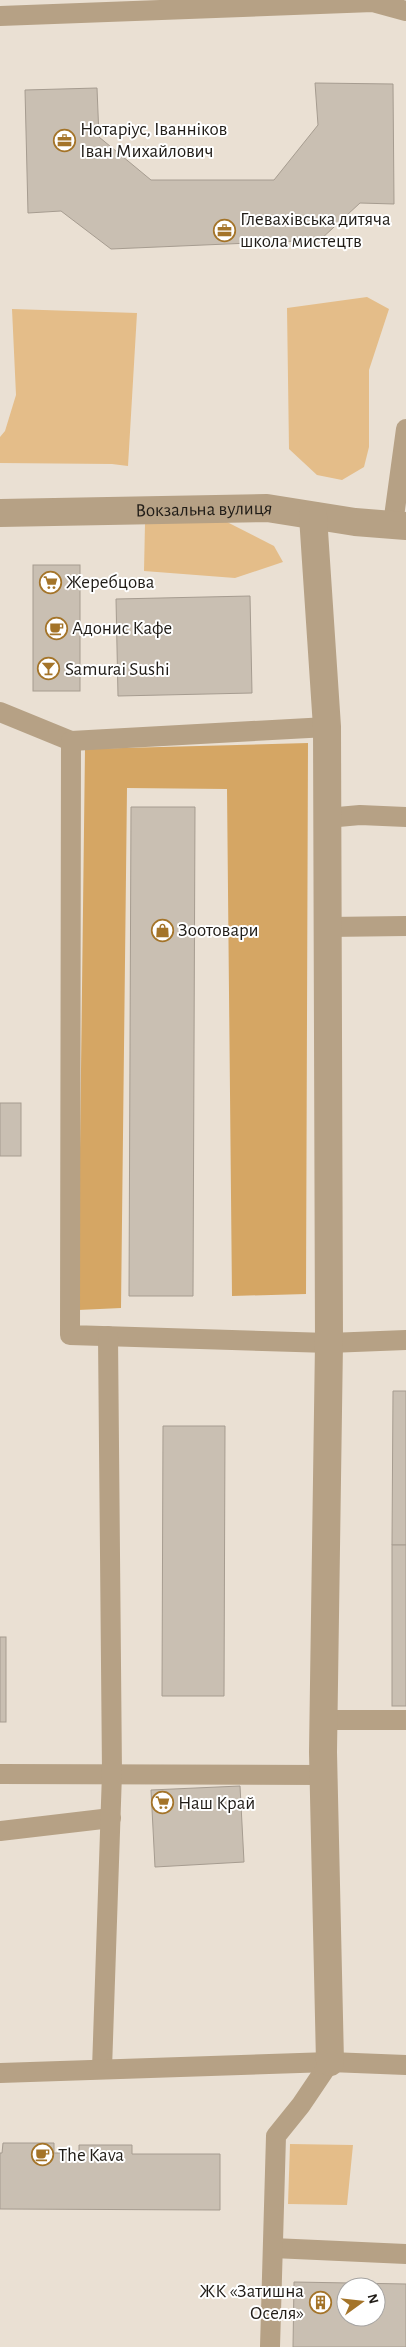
<svg xmlns="http://www.w3.org/2000/svg" width="406" height="2347" viewBox="0 0 406 2347" font-family="'Alegreya Sans',sans-serif">
<rect width="100%" height="100%" fill="#eae0d3"/>
<g fill="#e4bd89">
<polygon points="367,297 389,309 369,370 369,447 364,467 342,480 317,475 289,449 287,308"/>
<polygon points="12,309 137,313 128,466 112,464 0,463 0,437 5,431 16,395"/>
<polygon points="225,521 274,546 283,562 235,578 144,571 145,523"/>
<polygon points="290,2144 353,2145 347,2205 288,2204"/>
</g>
<polygon fill="#d5a664" points="308,743 306,1294 232,1296 227,789 127,788 121,1308 78,1310 85,749"/>
<g fill="#c9bfb2" stroke="#a69c90" fill-rule="evenodd">
<polygon points="315,83 393,84 394,204 360,203 320,240 111,249 61,211 28,213 25,90 97,88 99,137 151,180 274,180 318,125"/>
<rect x="33" y="565" width="47" height="126"/>
<polygon points="250,596 252,693 118,696 116,599"/>
<polygon points="131,807 195,807 193,1296 129,1296"/>
<rect x="0" y="1103" width="21" height="53"/>
<polygon points="393,1391 406,1391 406,1545 392,1545"/>
<polygon points="163,1426 225,1426 224,1696 162,1696"/>
<rect x="392" y="1545" width="14" height="161"/>
<rect x="0" y="1637" width="6" height="85"/>
<polygon points="240,1786 244,1862 155,1867 151,1790"/>
<polygon points="3,2143 54,2143 54,2153 79,2153 79,2145 132,2145 132,2154 220,2154 220,2210 0,2209 0,2153 2,2153"/>
<path d="M294,2282L406,2284V2347H293ZM346,2287H376V2317H346Z"/>
</g>
<g fill="none" stroke-linecap="round" stroke-linejoin="round">
<g stroke="#b6a185" stroke-width="20">
<polyline points="0,16 373,2 406,11"/>
<polyline points="393,524 406,429"/>
<polyline points="0,712 71,741"/>
<polyline points="327,727 71,741 70,1335 329,1343 406,1340"/>
<polyline points="327,818 360,815 406,817"/>
<polyline points="328,927 406,926"/>
<polyline points="324,1720 406,1720"/>
<polyline points="0,1774 325,1775"/>
<polyline points="0,1831 111,1818"/>
<polyline points="102,2069 112,1773 108,1336"/>
<polyline points="0,2073 330,2062 406,2065"/>
<polyline points="273,2248 406,2254"/>
<polyline points="270,2347 276,2136 301,2105 330,2062"/>
</g>
<g stroke="#b6a185" stroke-width="28">
<path id="s1" d="M0,513L267,508L355,522L406,526"/>
<polyline points="313,516 327,727 329,1343 323,1752 330,2062"/>
</g>
</g>
<defs>
<symbol id="office-ring" viewBox="-11 -11 22 22"><circle r="9.5" fill="#fff" stroke="#a47429" stroke-width="1.5"/><path d="M-6-3h4V-5.5h4V-3h4V5H-6ZM-1-4.5V-3h2v-1.5ZM-6 0V1H6V0Z" fill="#a47429"/></symbol>
<symbol id="supermarket-ring" viewBox="-11 -11 22 22"><circle r="9.5" fill="#fff" stroke="#a47429" stroke-width="1.5"/><path d="M-6-5.5h2.5l.6 2H6L4.5 2H-2.5L-4.4-4H-6ZM-1.5 3.2a1.3 1.3 0 1 0 .1 0ZM3 3.2a1.3 1.3 0 1 0 .1 0Z" fill="#a47429"/></symbol>
<symbol id="cafe-ring" viewBox="-11 -11 22 22"><circle r="9.5" fill="#fff" stroke="#a47429" stroke-width="1.5"/><path d="M-5.5-4.5H6V0H3Q3 3.5 0 3.5H-2.5Q-5.5 3.5-5.5 0ZM3-3.2v2h1.7v-2ZM-6 4.5H4V6H-6Z" fill="#a47429"/></symbol>
<symbol id="bar-ring" viewBox="-11 -11 22 22"><circle r="9.5" fill="#fff" stroke="#a47429" stroke-width="1.5"/><path d="M-6-5H6L.8 .8V4.5H3.5V6h-7V4.5H-.8V.8Z" fill="#a47429"/></symbol>
<symbol id="shop-ring" viewBox="-11 -11 22 22"><circle r="9.5" fill="#fff" stroke="#a47429" stroke-width="1.5"/><path d="M-5-2.5h2.3a2.7 3.5 0 0 1 5.4 0H5L5.5 6h-11ZM-1.5-2.5h3a1.5 2.3 0 0 0-3 0Z" fill="#a47429"/></symbol>
<symbol id="building-ring" viewBox="-11 -11 22 22"><circle r="9.5" fill="#fff" stroke="#a47429" stroke-width="1.5"/><path d="M-4-6H4V6H1V3H-1V6H-4ZM-2.5-4.3h1.7v1.8h-1.7ZM.8-4.3h1.7v1.8H.8ZM-2.5-1h1.7V.8h-1.7ZM.8-1h1.7V.8H.8Z" fill="#a47429"/></symbol>
</defs>
<g fill-rule="evenodd">
<use href="#office-ring" x="52" y="128" width="25" height="25"/>
<use href="#office-ring" x="212" y="218" width="25" height="25"/>
<use href="#supermarket-ring" x="38" y="570" width="25" height="25"/>
<use href="#cafe-ring" x="44" y="616" width="25" height="25"/>
<use href="#bar-ring" x="36" y="656" width="25" height="25"/>
<use href="#shop-ring" x="150" y="918" width="25" height="25"/>
<use href="#supermarket-ring" x="150" y="1790" width="25" height="25"/>
<use href="#cafe-ring" x="30" y="2142" width="25" height="25"/>
<use href="#building-ring" x="308" y="2290" width="25" height="25"/>
</g>
<g text-anchor="middle" dominant-baseline="central" stroke-width="4" stroke-linejoin="round" paint-order="stroke">
<g font-size="19" fill="#201c17" stroke="#fff" text-anchor="start">
<text x="80" y="129">Нотаріус, Іванніков<tspan x="80" dy="22">Іван Михайлович</tspan></text>
<text x="240" y="219">Глевахівська дитяча<tspan x="240" dy="22">школа мистецтв</tspan></text>
<text x="66" y="582">Жеребцова</text>
<text x="72" y="628">Адонис Кафе</text>
<text x="65" y="669">Samurai Sushi</text>
<text x="178" y="930">Зоотовари</text>
<text x="178" y="1803">Наш Край</text>
<text x="58" y="2155">The Kava</text>
<text x="304" y="2291" text-anchor="end">ЖК «Затишна<tspan x="304" dy="22">Оселя»</tspan></text>
</g>
<g font-size="19" fill="#201c17" stroke="#fff">
<text stroke="none"><textPath href="#s1" startOffset="204">Вокзальна вулиця</textPath></text>
</g>
</g>
<g transform="translate(361 2302) rotate(75)"><circle r="24" fill="#ffffff" stroke="#a6a4a2"/>
<path d="M0-4L9 19L0 12L-9 19Z" fill="#a47429"/>
<text y="-8" font-size="14" font-weight="bold" text-anchor="middle" fill="#201c17">N</text>
</g>
</svg>
